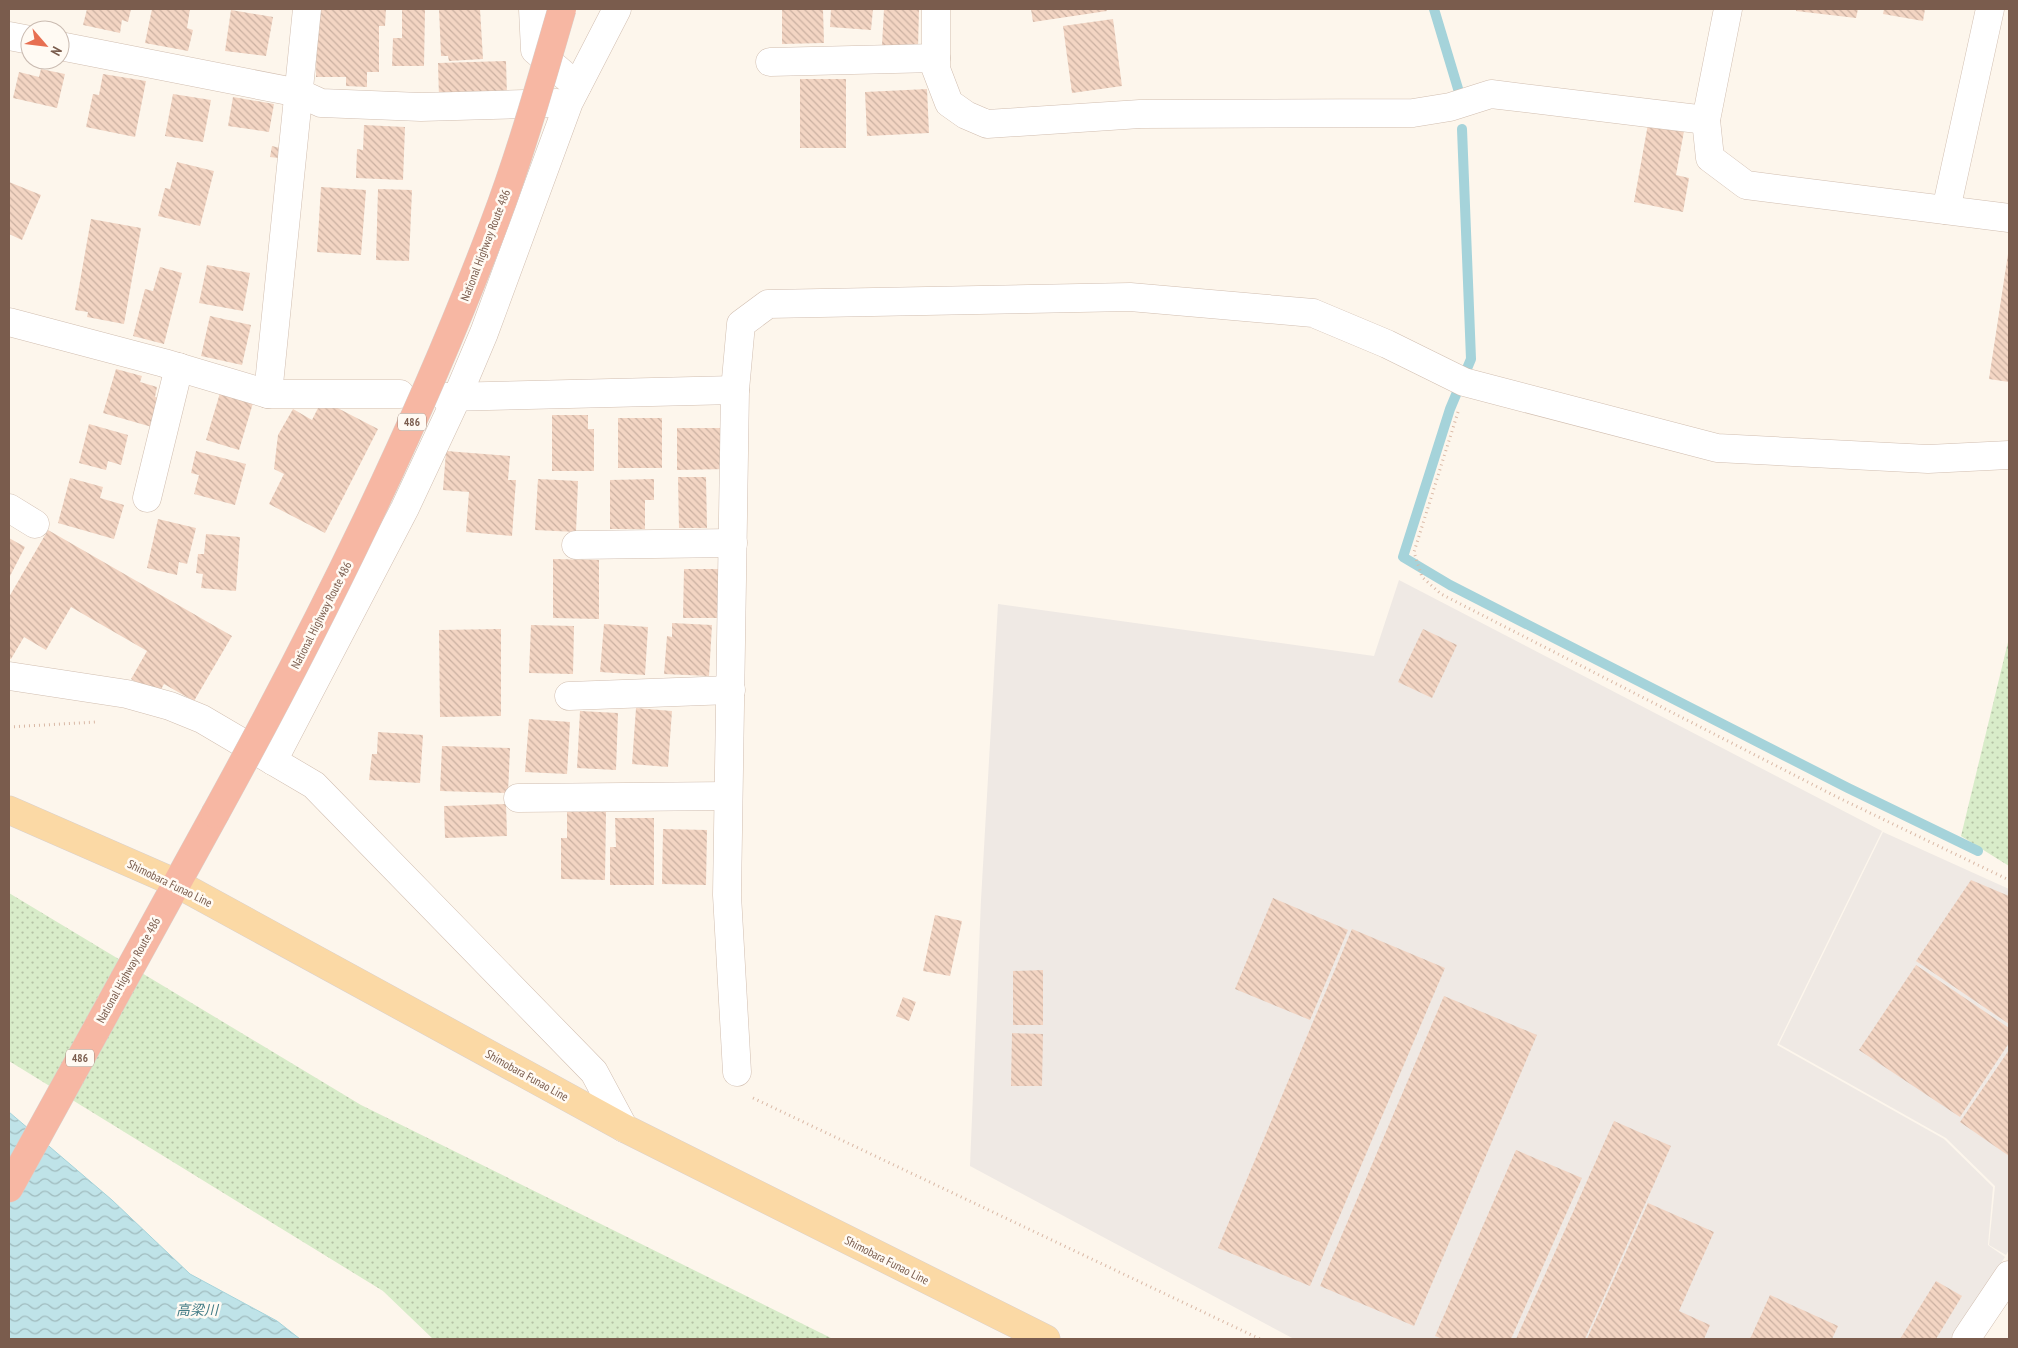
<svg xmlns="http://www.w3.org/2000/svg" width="2018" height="1348" viewBox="0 0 2018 1348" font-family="'PT Sans Narrow','Noto Sans JP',sans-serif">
<defs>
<pattern id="grass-dots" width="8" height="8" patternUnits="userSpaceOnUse" patternTransform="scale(1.25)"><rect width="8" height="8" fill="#d8ecc9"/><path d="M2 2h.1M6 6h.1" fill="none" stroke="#b4c2a5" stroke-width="1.8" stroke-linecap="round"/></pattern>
<pattern id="water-waves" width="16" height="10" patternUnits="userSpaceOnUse" patternTransform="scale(1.25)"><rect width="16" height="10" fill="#bfe3e8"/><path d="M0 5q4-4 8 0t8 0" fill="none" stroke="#a0bbbe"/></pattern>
<pattern id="building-back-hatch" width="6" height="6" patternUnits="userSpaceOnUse" patternTransform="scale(1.25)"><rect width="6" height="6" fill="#f3d5c3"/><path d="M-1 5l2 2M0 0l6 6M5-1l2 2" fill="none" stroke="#cab0a1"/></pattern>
</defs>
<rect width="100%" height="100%" fill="#fdf6ec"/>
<g fill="#efe9e4">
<polygon points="1399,580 1882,831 1777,1045 1944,1139 1993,1187 1988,1245 2005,1257 1950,1339 1294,1339 970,1166 981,900 998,604 1374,656"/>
<polygon points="1883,832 2009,889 2009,1250 2006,1255 1989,1245 1995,1186 1946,1138 1779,1044"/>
</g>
<g fill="url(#grass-dots)">
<polygon points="2009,638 2009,866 1961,836"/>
<polygon points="9,893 361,1105 833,1339 433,1339 383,1291 9,1061"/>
</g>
<polygon fill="url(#water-waves)" stroke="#a5d3da" points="9,1112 112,1200 190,1274 277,1321 300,1339 9,1339"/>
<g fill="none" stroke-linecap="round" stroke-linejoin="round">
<g stroke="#a5d3da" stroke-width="10">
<polyline points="1434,9 1459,92"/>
<polyline points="1462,129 1471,359 1450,409 1403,557 1450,585 1848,788 1978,851"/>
</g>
</g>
<g fill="url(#building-back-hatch)">
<polygon points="87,9 131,9 128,22 122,20 120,33 83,25"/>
<polygon points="152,9 190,9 187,28 193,30 188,51 145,43"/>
<polygon points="317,9 386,9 385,26 379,26 379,72 367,72 367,87 346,86 346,77 316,77"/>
<polygon points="439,9 480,9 483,59 449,61 448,56 441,56"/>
<polygon points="782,9 823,9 824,43 782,44"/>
<polygon points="831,9 873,9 871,30 830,27"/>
<polygon points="884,9 919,9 918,47 882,45"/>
<polygon points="1031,9 1106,9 1107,11 1033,22"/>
<polygon points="1796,9 1858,9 1856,18 1796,11"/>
<polygon points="1884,9 1925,9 1923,21 1883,14"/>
<polygon points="231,10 273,17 266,56 225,51"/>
<polygon points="402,10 425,10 424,66 392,66 393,38 402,38"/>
<polygon points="1113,19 1122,86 1072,93 1063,26"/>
<polygon points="506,61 507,96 439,98 438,63"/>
<polygon points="41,69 65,74 57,108 13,98 19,72 39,77"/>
<polygon points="103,74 146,81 135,137 86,127 93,94 99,95"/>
<rect x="800" y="79" width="46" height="69"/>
<polygon points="927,89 929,133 867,136 865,92"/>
<polygon points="173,94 211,100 203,142 165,136"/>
<polygon points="233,97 274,104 269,132 228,126"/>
<polygon points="1648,124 1684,131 1676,175 1689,178 1683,212 1634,202"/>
<polygon points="364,125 405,127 403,180 356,178 357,149 363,150"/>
<polygon points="272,146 280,148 278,158 270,157"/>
<polygon points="177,162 214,171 200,226 158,216 165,188 170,189"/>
<polygon points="9,182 41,195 22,240 9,234"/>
<polygon points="321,187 366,190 361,255 317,252"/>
<polygon points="378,189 412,190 409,261 376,260"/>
<polygon points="91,219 141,228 124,324 87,317 88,312 75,310"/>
<polygon points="2008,254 2009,254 2009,382 1989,379"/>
<polygon points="207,265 250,273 243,311 199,303"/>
<polygon points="160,267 182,273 164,344 133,336 145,289 153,291"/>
<polygon points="210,316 251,325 242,365 201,356"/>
<polygon points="116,369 142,376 140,382 157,387 155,397 161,399 152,427 103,413"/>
<polygon points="220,393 253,403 239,450 206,440"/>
<polygon points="322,400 378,429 325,533 269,504 284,474 274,469 278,435 293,409 312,420"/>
<polygon points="552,415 588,415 588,429 594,429 594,471 552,471"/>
<rect x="618" y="418" width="44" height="50"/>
<polygon points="89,424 128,435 121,465 108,461 106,470 79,463"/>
<polygon points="677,428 727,428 728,469 677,470"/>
<polygon points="196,451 246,464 235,505 194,494 199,475 191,473"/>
<polygon points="446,451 510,456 508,480 516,480 512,536 466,532 469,492 443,490"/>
<polygon points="678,477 706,477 707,528 679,528"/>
<polygon points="70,478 103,487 100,498 124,505 114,539 58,523"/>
<polygon points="538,479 578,481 576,532 535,530"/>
<polygon points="654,479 654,500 645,500 645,529 610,529 610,480"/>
<polygon points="158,519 196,528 187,564 179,562 177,575 147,568"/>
<polygon points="48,530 232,636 194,701 164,684 158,695 131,679 147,651 71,607 46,650 24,637 11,659 9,658 9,597"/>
<polygon points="206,534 240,537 236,591 201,588 203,574 196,573 198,554 204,554"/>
<polygon points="9,538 25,547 9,578"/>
<polygon points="553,559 599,560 599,619 553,618"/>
<polygon points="684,569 724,569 724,618 683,618"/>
<polygon points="672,623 712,625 709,676 664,674 667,636 672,637"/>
<polygon points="604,624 648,627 645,675 600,672"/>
<polygon points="531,625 574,626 573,674 529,673"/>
<polygon points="501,629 501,716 440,717 439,630"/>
<polygon points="1423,629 1457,645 1432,698 1398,682"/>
<polygon points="636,708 672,711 668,767 632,764"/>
<polygon points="580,711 618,713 616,770 577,768"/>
<polygon points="529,719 570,722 567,774 525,772"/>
<polygon points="378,732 423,735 420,783 369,780 372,754 377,754"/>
<polygon points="442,746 510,748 508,793 440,791"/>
<polygon points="506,804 507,836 445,838 444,806"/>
<polygon points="567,812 606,812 605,880 561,879 561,838 567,838"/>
<polygon points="615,818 654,818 654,885 610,885 610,847 616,847"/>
<polygon points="663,829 707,830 706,885 662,884"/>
<polygon points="1971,880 2009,896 2009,1024 1916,961"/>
<polygon points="1273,898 1348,930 1310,1020 1235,989"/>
<polygon points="935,915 962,921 950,976 923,971"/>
<polygon points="1352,929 1445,968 1310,1286 1218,1248"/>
<polygon points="1916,965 2009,1028 2009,1043 1960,1117 1859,1050"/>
<polygon points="1043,970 1043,1025 1013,1025 1013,971"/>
<polygon points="1444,996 1537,1035 1414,1326 1320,1286"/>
<polygon points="903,997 916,1002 909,1021 896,1016"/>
<polygon points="1012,1033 1043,1034 1042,1086 1011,1086"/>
<polygon points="2009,1050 2009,1156 1960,1122"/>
<polygon points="1614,1121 1671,1146 1585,1339 1516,1339"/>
<polygon points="1516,1150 1582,1178 1511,1339 1443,1339 1435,1336"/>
<polygon points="1648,1203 1714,1232 1679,1311 1710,1325 1704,1339 1587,1339"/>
<polygon points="1936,1281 1962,1296 1936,1339 1900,1339"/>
<polygon points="1770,1295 1838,1326 1832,1339 1750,1339"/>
</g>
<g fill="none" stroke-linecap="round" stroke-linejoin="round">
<defs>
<g id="minor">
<polyline points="533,9 535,50 577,86"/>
<polyline points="936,9 936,69 949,103 966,115 987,124 1140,114 1413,113 1450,107 1491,94 1706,120"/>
<polyline points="1728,9 1706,120 1710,158 1746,185 2009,218"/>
<polyline points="9,36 30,40"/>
<polyline points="60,46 299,93 321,103 421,107 557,103"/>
<polyline points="770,62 936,58"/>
<polyline points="1946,210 1990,9"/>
<polyline points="9,322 164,363 268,394 400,394"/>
<polyline points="268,394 307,9"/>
<polyline points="445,397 735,390"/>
<polyline points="147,498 179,367"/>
<polyline points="9,508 35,524"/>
<polyline points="576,545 733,543"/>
<polyline points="9,676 127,694 170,706 202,719 314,785 594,1072 624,1128"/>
<polyline points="569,696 731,690"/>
<polyline points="273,761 405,508 457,397 484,333 569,102 617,9"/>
<polyline points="518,798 728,796"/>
<polyline points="737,1072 727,895 735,390 741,324 768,304 1130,297 1313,313 1387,344 1464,382 1717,448 1928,459 2009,455"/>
<polyline points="1966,1339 2009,1275"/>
</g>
<polyline id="major" points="9,810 176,883 624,1128 1046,1339"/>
<polyline id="highway" points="9,1188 215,814"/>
</defs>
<use href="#minor" stroke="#d1beb0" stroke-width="29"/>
<use href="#major" stroke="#dad1cd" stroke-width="29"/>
<use href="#highway" stroke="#dad1cd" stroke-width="29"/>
<g stroke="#d9b8a5" stroke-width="3" stroke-dasharray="1 4" stroke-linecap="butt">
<polyline points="1458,412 1414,552 1422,577 1441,594 1837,797 2009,880"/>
<polyline points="9,727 96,722"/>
<polyline points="753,1098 1260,1339"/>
</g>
<use href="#minor" stroke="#fff" stroke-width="28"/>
<use href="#major" stroke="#fbd9a5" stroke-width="28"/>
<use href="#highway" stroke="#f7b7a3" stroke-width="28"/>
<defs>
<path id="highway-bridge" d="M215,814C320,623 417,428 494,224C521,153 541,81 562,9"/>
</defs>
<use href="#highway-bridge" stroke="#dad1cd" stroke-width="29" stroke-linecap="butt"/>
<use href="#highway-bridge" stroke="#f7b7a3" stroke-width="28"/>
</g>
<g text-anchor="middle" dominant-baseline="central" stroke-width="5" stroke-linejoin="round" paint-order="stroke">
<g fill="#fffaf3" stroke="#a28b7f" stroke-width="1">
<rect x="398" y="413.5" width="28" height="17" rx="4"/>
<rect x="66" y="1049.5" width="28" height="17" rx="4"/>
</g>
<g font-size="11" font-weight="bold" fill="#7a5c4d">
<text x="412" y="422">486</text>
<text x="80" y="1058">486</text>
</g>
<g font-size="12" fill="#7a5c4d" stroke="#fffaf3">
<text transform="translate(485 245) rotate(-69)">National Highway Route 486</text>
<text transform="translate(321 615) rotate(-63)">National Highway Route 486</text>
<text transform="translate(170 883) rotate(26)">Shimobara Funao Line</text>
<text transform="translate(128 970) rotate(-61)">National Highway Route 486</text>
<text transform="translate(527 1075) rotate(29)">Shimobara Funao Line</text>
<text transform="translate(887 1260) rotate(27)">Shimobara Funao Line</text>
</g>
<g font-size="14" font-style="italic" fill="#437c86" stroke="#fffaf3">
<text x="197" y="1310">高梁川</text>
</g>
</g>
<rect width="2018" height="1348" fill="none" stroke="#7a5c4d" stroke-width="20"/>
<g transform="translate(45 45) rotate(118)"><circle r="24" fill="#fffaf3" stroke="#cabbb1"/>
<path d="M0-4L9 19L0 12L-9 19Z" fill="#e76f51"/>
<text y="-8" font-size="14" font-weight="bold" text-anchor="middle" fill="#7a5c4d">N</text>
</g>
</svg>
